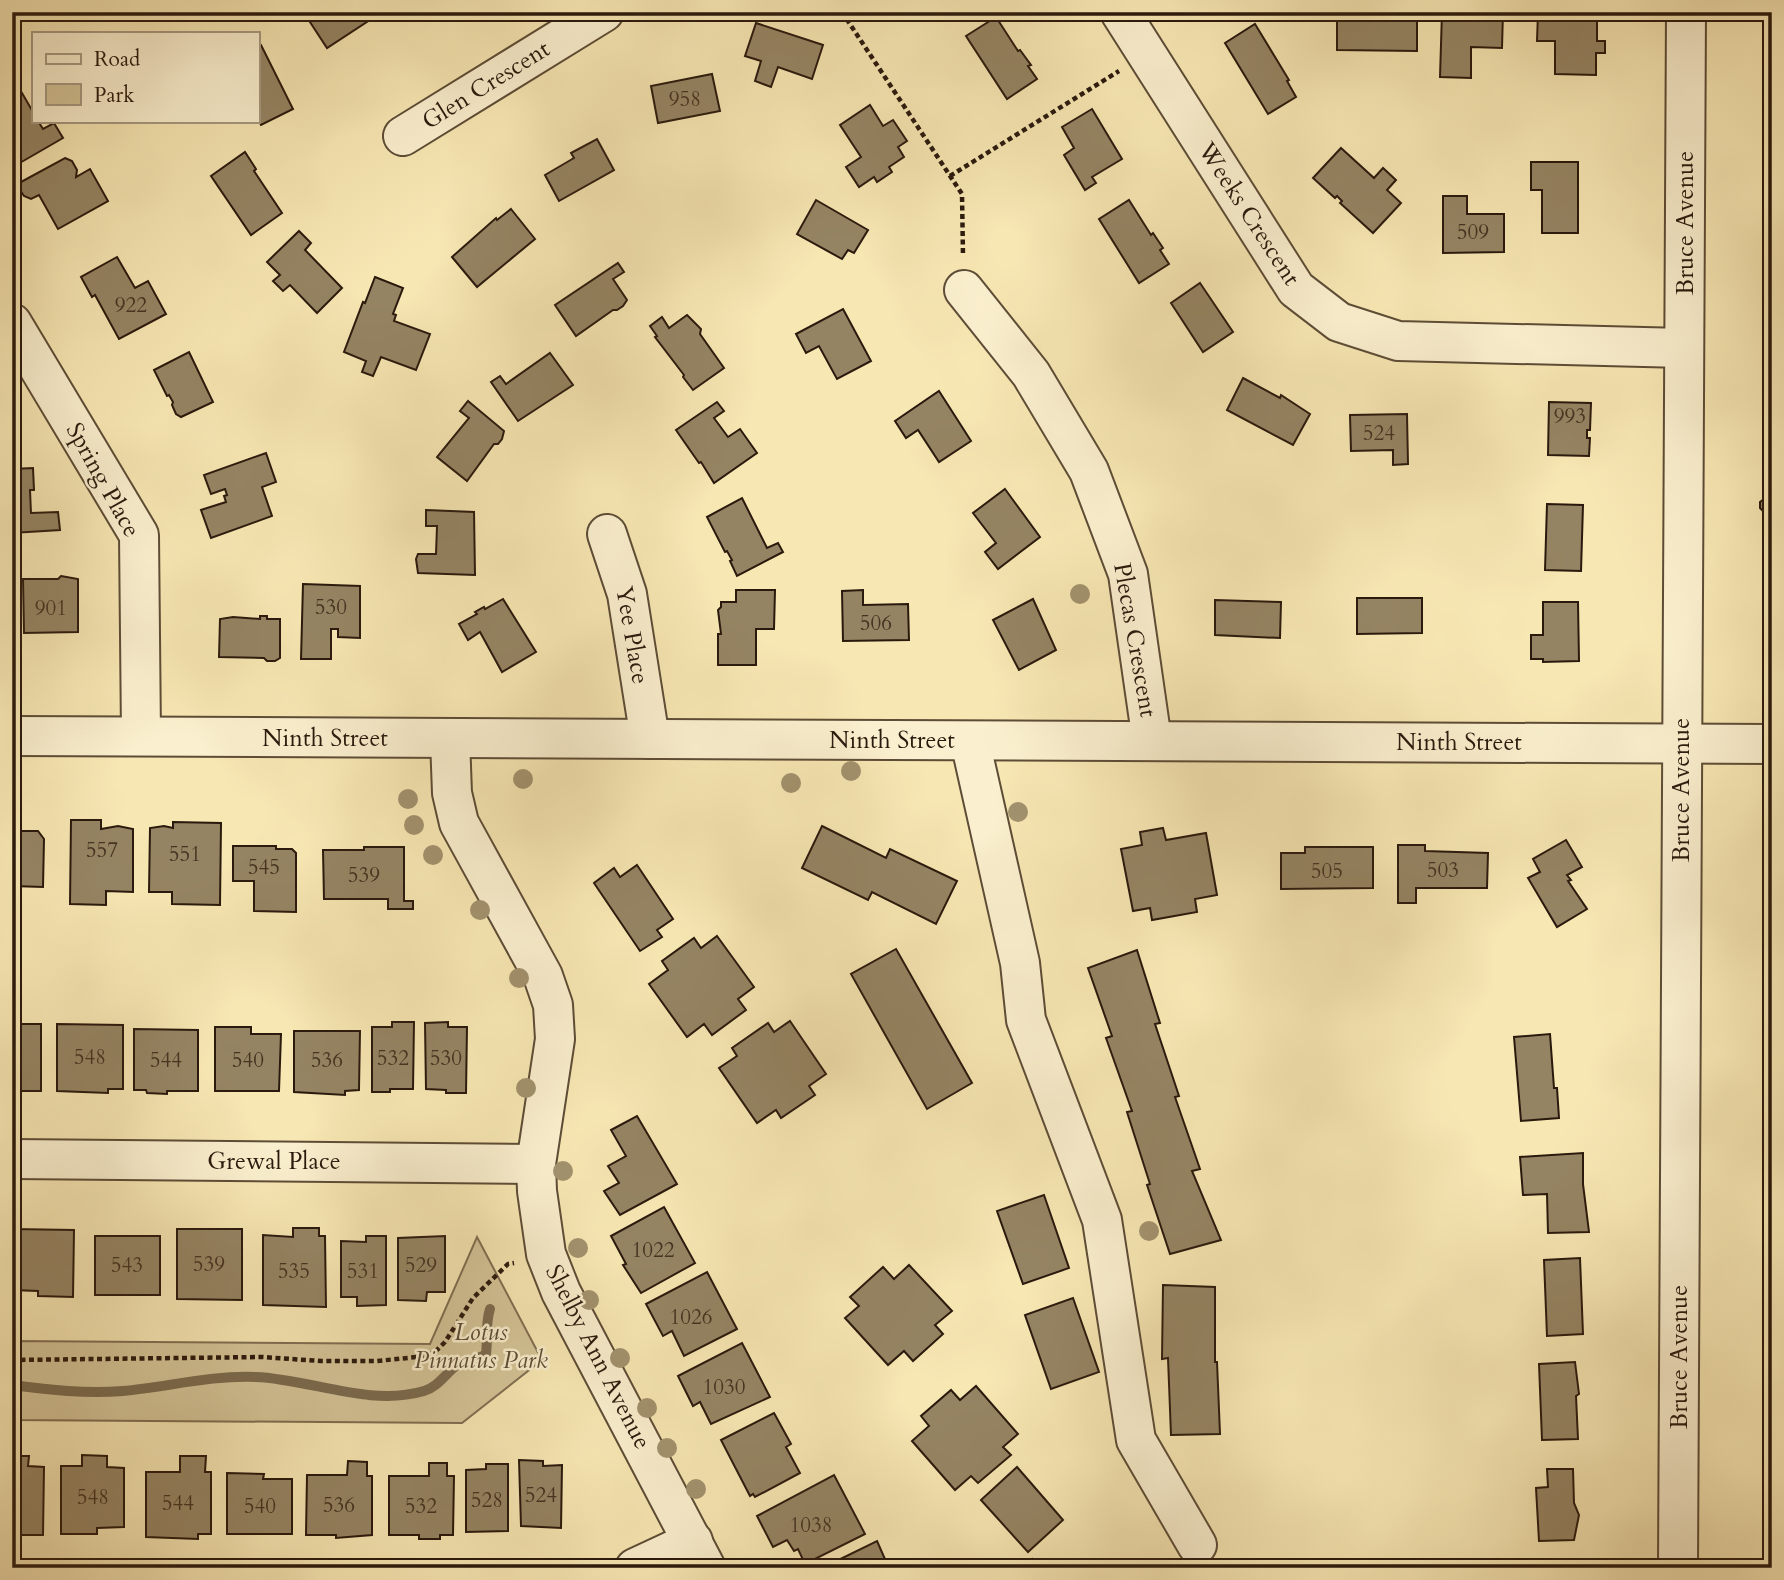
<svg xmlns="http://www.w3.org/2000/svg" width="1784" height="1580" viewBox="0 0 1784 1580" font-family="Cardo,serif">
<rect width="100%" height="100%" fill="#f7e7b3"/>
<filter id="stains"><feTurbulence type="fractalNoise" baseFrequency=".00286" numOctaves="4"/><feColorMatrix values="0 0 0 0 .2 0 0 0 0 .09 0 0 0 0 .02 0 0 0 .5 -.17"/></filter>
<radialGradient id="worn" r=".72"><stop offset=".6" stop-color="#630" stop-opacity="0"/><stop offset="1" stop-color="#630" stop-opacity=".3"/></radialGradient>
<polygon fill="#d4c497" stroke="#7f6e52" stroke-width="2" points="477,1237 542,1360 462,1423 12,1420 12,1341 430,1344"/>
<g fill="none" stroke-linecap="round" stroke-linejoin="round">
<path stroke="#7b6b4f" stroke-width="10" d="M12,1385C50,1390 86,1394 123,1391C167,1387 211,1375 256,1377C310,1379 369,1407 424,1391C438,1387 446,1373 457,1365C466,1359 477,1361 486,1354C488,1338 485,1324 490,1309"/>
</g>
<g fill="#958463" stroke="#2a190d" stroke-width="2">
<polygon points="317,12 382,12 327,48 308,19"/>
<polygon points="1386,12 1417,12 1417,51 1337,50 1337,14 1386,14"/>
<polygon points="1442,12 1503,12 1502,48 1471,47 1471,78 1440,77"/>
<polygon points="1538,12 1597,16 1597,41 1605,41 1605,53 1596,53 1596,75 1555,74 1555,41 1537,41"/>
<polygon points="996,17 1018,51 1020,50 1031,65 1028,66 1037,79 1007,99 966,36"/>
<polygon points="756,23 823,45 812,79 778,67 771,87 755,81 761,61 745,56"/>
<polygon points="1255,24 1289,80 1287,81 1296,97 1268,114 1225,43"/>
<polygon points="261,45 293,109 261,125 257,117 257,47"/>
<polygon points="712,74 720,111 658,123 651,86"/>
<polygon points="22,93 33,112 33,121 38,121 43,129 54,123 63,138 18,164 12,154 12,99"/>
<polygon points="870,105 883,126 893,120 907,141 898,147 904,157 889,167 892,172 877,182 874,177 859,187 846,167 861,157 840,125"/>
<polygon points="1092,109 1122,159 1092,177 1096,183 1085,190 1064,155 1074,148 1062,127"/>
<polygon points="597,139 614,170 559,201 545,175 574,158 571,153"/>
<polygon points="1341,148 1374,178 1383,168 1396,180 1387,190 1401,203 1373,233 1340,203 1342,201 1337,196 1335,198 1313,178"/>
<polygon points="245,152 256,169 254,171 282,213 251,235 211,176"/>
<polygon points="65,158 72,161 77,170 76,177 90,169 108,201 58,229 39,195 31,199 24,196 20,190 21,182"/>
<polygon points="1531,162 1578,162 1578,233 1542,233 1542,190 1531,190"/>
<polygon points="1443,196 1467,196 1467,214 1504,214 1504,252 1443,253"/>
<polygon points="816,200 868,230 854,253 848,250 842,259 797,234"/>
<polygon points="1129,200 1151,235 1153,233 1163,248 1160,250 1169,264 1139,283 1099,219"/>
<polygon points="511,209 535,239 477,287 452,257 496,218 497,220"/>
<polygon points="299,231 311,243 305,250 342,288 317,313 290,285 283,291 273,281 280,275 267,262"/>
<polygon points="117,257 135,288 148,281 166,314 119,339 95,295 92,297 81,277"/>
<polygon points="618,263 624,272 613,279 627,300 623,306 617,310 613,310 576,336 555,305"/>
<polygon points="375,277 403,288 393,314 396,315 394,321 430,334 416,370 381,357 373,376 362,372 366,361 344,352 363,302 365,303"/>
<polygon points="1200,283 1233,332 1203,352 1171,303"/>
<polygon points="843,309 871,361 837,379 819,346 806,353 796,334"/>
<polygon points="687,315 701,329 700,334 724,368 693,390 683,377 684,375 655,337 657,336 650,326 662,317 669,328"/>
<polygon points="189,352 213,402 181,417 176,414 172,405 173,402 169,395 167,396 154,370"/>
<polygon points="550,353 573,385 518,421 491,382 500,376 506,384"/>
<polygon points="1243,378 1280,398 1281,395 1310,414 1293,445 1227,410"/>
<polygon points="939,391 971,441 939,462 918,430 906,438 895,421"/>
<polygon points="468,401 504,431 502,439 498,444 494,444 467,481 437,457 469,418 460,411"/>
<polygon points="717,402 724,411 714,418 728,437 740,429 757,453 714,483 701,462 699,463 676,430"/>
<polygon points="1549,402 1591,403 1590,430 1587,430 1587,438 1590,438 1589,456 1548,455"/>
<polygon points="1407,414 1408,464 1393,465 1393,450 1351,451 1350,415"/>
<polygon points="266,453 276,482 262,487 272,516 211,538 201,510 226,502 224,496 227,495 225,489 211,494 204,475"/>
<polygon points="33,468 34,490 30,490 31,513 58,512 60,530 12,533 12,469"/>
<polygon points="1005,489 1040,537 998,569 985,552 996,543 973,513"/>
<polygon points="1764,492 1772,492 1772,557 1763,557 1763,511 1760,508 1760,502 1764,499"/>
<polygon points="742,498 767,548 778,543 783,552 737,576 730,561 732,560 727,551 725,552 707,517"/>
<polygon points="1547,504 1583,505 1581,571 1545,570"/>
<polygon points="426,510 474,512 475,575 418,573 416,559 418,554 436,554 437,526 426,526"/>
<polygon points="61,576 78,579 78,632 24,633 23,579 58,579"/>
<polygon points="303,584 360,586 360,638 338,637 338,629 331,629 331,659 301,659"/>
<polygon points="736,590 775,590 774,629 756,629 756,665 718,665 718,634 721,634 718,610 721,607 721,602 736,602"/>
<polygon points="863,590 863,605 908,604 909,640 843,641 842,591"/>
<polygon points="1357,598 1422,598 1422,633 1357,634"/>
<polygon points="503,599 536,652 502,672 480,632 468,640 459,624 477,614 475,612 484,607 485,609"/>
<polygon points="1033,599 1056,650 1019,670 993,620"/>
<polygon points="1215,600 1281,602 1280,638 1215,635"/>
<polygon points="1543,602 1578,602 1579,661 1543,662 1543,659 1531,659 1531,635 1543,635"/>
<polygon points="1769,613 1772,613 1772,658 1770,658 1770,630 1766,630 1766,626 1770,626"/>
<polygon points="260,616 267,616 267,619 280,619 280,658 275,661 267,661 264,658 219,657 220,619 233,617 260,619"/>
<polygon points="71,820 101,820 101,829 118,826 133,829 133,892 106,891 106,905 70,904"/>
<polygon points="173,822 221,823 220,905 172,904 172,892 149,892 150,828 164,826 173,828"/>
<polygon points="822,826 886,858 890,849 957,881 936,924 872,892 868,900 802,868"/>
<polygon points="1163,828 1166,840 1206,833 1217,895 1195,899 1197,912 1152,920 1150,908 1133,911 1121,849 1142,845 1140,832"/>
<polygon points="12,831 38,831 44,839 43,887 12,886"/>
<polygon points="1566,840 1582,867 1567,875 1571,880 1568,881 1587,909 1557,927 1528,878 1540,872 1533,859"/>
<polygon points="1398,845 1425,845 1425,851 1488,853 1487,888 1416,888 1416,903 1398,903"/>
<polygon points="233,846 276,846 276,849 292,849 296,853 296,912 254,911 254,881 233,881"/>
<polygon points="364,847 404,847 404,901 413,901 413,909 388,909 388,899 324,899 323,850 364,850"/>
<polygon points="1305,847 1373,847 1373,888 1281,889 1281,853 1305,853"/>
<polygon points="637,865 673,919 657,930 662,937 640,951 594,883 614,868 620,877"/>
<polygon points="717,936 754,987 738,999 746,1010 712,1035 704,1024 687,1037 649,984 668,970 662,961 694,938 701,948"/>
<polygon points="896,949 972,1083 927,1109 851,974"/>
<polygon points="1137,950 1160,1023 1155,1024 1179,1096 1175,1097 1200,1169 1192,1171 1221,1240 1170,1254 1147,1185 1150,1184 1127,1112 1132,1111 1106,1038 1112,1036 1088,968"/>
<polygon points="790,1021 826,1074 809,1086 815,1095 781,1118 776,1110 757,1123 719,1068 737,1056 732,1048 768,1023 774,1032"/>
<polygon points="392,1022 414,1022 413,1089 390,1089 390,1092 372,1092 372,1027 392,1027"/>
<polygon points="448,1022 448,1027 467,1027 466,1093 446,1093 446,1090 426,1089 425,1023"/>
<rect x="12" y="1024" width="29" height="67"/>
<polygon points="57,1024 123,1025 123,1089 108,1089 108,1093 57,1091"/>
<polygon points="215,1027 251,1027 251,1034 281,1034 279,1091 215,1091"/>
<polygon points="134,1029 198,1030 198,1091 167,1091 167,1094 147,1093 146,1090 134,1090"/>
<polygon points="294,1031 360,1031 359,1090 345,1091 345,1095 294,1092"/>
<polygon points="1550,1034 1554,1088 1557,1088 1559,1118 1521,1121 1514,1037"/>
<polygon points="637,1116 677,1184 620,1215 604,1191 619,1183 608,1166 626,1156 611,1130"/>
<polygon points="1583,1153 1583,1184 1589,1232 1548,1233 1547,1194 1523,1195 1520,1157"/>
<polygon points="1044,1195 1069,1268 1023,1284 997,1211"/>
<polygon points="664,1207 695,1263 641,1293 623,1265 626,1264 611,1236"/>
<polygon points="293,1228 319,1228 319,1236 325,1236 326,1307 263,1305 263,1235 293,1237"/>
<polygon points="12,1229 74,1230 73,1297 38,1296 38,1291 12,1290"/>
<polygon points="177,1229 242,1229 242,1300 177,1299"/>
<rect x="95" y="1236" width="65" height="59"/>
<polygon points="366,1236 386,1236 386,1305 357,1306 357,1297 341,1297 341,1241 366,1242"/>
<polygon points="445,1236 445,1292 427,1292 426,1301 398,1300 398,1238"/>
<polygon points="1580,1258 1583,1334 1547,1336 1544,1260"/>
<polygon points="909,1265 952,1311 935,1325 943,1334 913,1361 904,1351 888,1365 845,1318 859,1306 850,1297 883,1267 894,1279"/>
<polygon points="707,1272 737,1329 684,1356 672,1331 663,1336 646,1304"/>
<polygon points="1163,1285 1215,1287 1215,1362 1217,1362 1220,1434 1171,1435 1168,1358 1162,1359"/>
<polygon points="1073,1298 1099,1372 1051,1389 1025,1315"/>
<polygon points="742,1343 770,1397 711,1424 700,1402 693,1406 678,1376"/>
<polygon points="1575,1362 1579,1394 1576,1396 1578,1439 1542,1440 1539,1364"/>
<polygon points="976,1386 1018,1434 1003,1447 1011,1455 978,1483 971,1476 955,1490 912,1441 929,1426 921,1416 951,1390 960,1400"/>
<polygon points="774,1413 791,1444 786,1447 800,1473 755,1497 753,1494 750,1496 721,1440"/>
<polygon points="82,1455 107,1456 107,1467 124,1468 124,1527 97,1528 97,1534 61,1534 61,1466 82,1466"/>
<polygon points="12,1456 29,1456 28,1466 44,1467 43,1535 12,1535"/>
<polygon points="180,1456 206,1456 205,1472 211,1472 211,1534 198,1534 198,1539 146,1537 146,1472 180,1472"/>
<polygon points="519,1460 543,1461 543,1466 562,1465 561,1528 521,1526"/>
<polygon points="348,1461 367,1462 367,1476 372,1476 372,1535 336,1538 336,1535 306,1535 307,1475 347,1475"/>
<polygon points="429,1463 447,1463 447,1476 454,1476 453,1535 440,1535 440,1539 419,1539 419,1535 389,1535 389,1476 429,1476"/>
<polygon points="486,1464 508,1464 508,1531 466,1532 466,1470 486,1469"/>
<polygon points="1017,1467 1063,1520 1028,1552 981,1500"/>
<polygon points="1547,1469 1573,1469 1574,1503 1579,1515 1574,1540 1539,1541 1536,1488 1548,1487"/>
<polygon points="227,1473 264,1474 263,1479 292,1479 292,1534 227,1534"/>
<polygon points="834,1475 865,1534 805,1564 798,1549 794,1551 787,1540 773,1547 757,1516"/>
<polygon points="877,1541 888,1566 887,1568 822,1568"/>
<polygon points="1032,1559 1037,1568 1017,1568"/>
</g>
<g fill="none" stroke-linecap="round" stroke-linejoin="round">
<defs>
<g id="minor">
<polyline points="1120,12 1296,289 1339,322 1398,341 1684,348"/>
<polyline points="403,136 604,12"/>
<polyline points="964,290 1031,374 1089,471 1128,574 1152,741"/>
<polyline points="12,323 139,535 141,736"/>
<polyline points="607,534 627,594 650,739"/>
<polyline points="12,736 1772,744"/>
<polyline points="450,739 452,793 459,823 543,976 553,1005 555,1039 536,1164 537,1191 546,1254 561,1292 706,1568"/>
<polyline points="970,741 1020,963 1026,1020 1102,1220 1136,1440 1197,1545"/>
<polyline points="12,1159 536,1164"/>
<polyline points="635,1568 693,1541"/>
<polyline points="1678,1568 1686,12"/>
</g>
</defs>
<use href="#minor" stroke="#5d4c36" stroke-width="42"/>
<g stroke="#2a190d" stroke-width="4.5" stroke-dasharray="5 3.5" stroke-linecap="butt">
<polyline points="842,12 962,194 963,256"/>
<polyline points="950,176 1119,71"/>
<polyline points="12,1360 262,1357 321,1361 377,1361 427,1356 436,1351 445,1342 473,1298 508,1264 514,1263"/>
</g>
<use href="#minor" stroke="#faefce" stroke-width="38"/>
</g>
<g fill="#a2926e">
<circle cx="1080" cy="594" r="10"/>
<circle cx="851" cy="771" r="10"/>
<circle cx="523" cy="779" r="10"/>
<circle cx="791" cy="783" r="10"/>
<circle cx="408" cy="799" r="10"/>
<circle cx="1018" cy="812" r="10"/>
<circle cx="414" cy="825" r="10"/>
<circle cx="433" cy="855" r="10"/>
<circle cx="480" cy="910" r="10"/>
<circle cx="519" cy="978" r="10"/>
<circle cx="526" cy="1088" r="10"/>
<circle cx="563" cy="1171" r="10"/>
<circle cx="1149" cy="1231" r="10"/>
<circle cx="578" cy="1248" r="10"/>
<circle cx="589" cy="1300" r="10"/>
<circle cx="620" cy="1358" r="10"/>
<circle cx="647" cy="1408" r="10"/>
<circle cx="667" cy="1448" r="10"/>
<circle cx="696" cy="1489" r="10"/>
</g>
<g text-anchor="middle" dominant-baseline="central" stroke-width="5" stroke-linejoin="round" paint-order="stroke">
<g font-size="21" fill="#453422">
<text x="685" y="99">958</text>
<text x="1473" y="232">509</text>
<text x="131" y="305">922</text>
<text x="1570" y="416">993</text>
<text x="1379" y="433">524</text>
<text x="331" y="607">530</text>
<text x="51" y="608">901</text>
<text x="876" y="623">506</text>
<text x="102" y="850">557</text>
<text x="185" y="854">551</text>
<text x="264" y="867">545</text>
<text x="1443" y="870">503</text>
<text x="1327" y="871">505</text>
<text x="364" y="875">539</text>
<text x="90" y="1057">548</text>
<text x="393" y="1058">532</text>
<text x="446" y="1058">530</text>
<text x="166" y="1060">544</text>
<text x="248" y="1060">540</text>
<text x="327" y="1060">536</text>
<text x="653" y="1250">1022</text>
<text x="209" y="1264">539</text>
<text x="127" y="1265">543</text>
<text x="421" y="1265">529</text>
<text x="294" y="1271">535</text>
<text x="363" y="1271">531</text>
<text x="691" y="1317">1026</text>
<text x="724" y="1387">1030</text>
<text x="541" y="1495">524</text>
<text x="93" y="1497">548</text>
<text x="487" y="1500">528</text>
<text x="178" y="1503">544</text>
<text x="339" y="1505">536</text>
<text x="260" y="1506">540</text>
<text x="421" y="1506">532</text>
<text x="811" y="1525">1038</text>
</g>
<g font-size="24" fill="#2a190d" stroke="#faefce">
<text transform="translate(486 85) rotate(-32)">Glen Crescent</text>
<text transform="translate(1249 214) rotate(57)">Weeks Crescent</text>
<text transform="translate(1685 223) rotate(-90)">Bruce Avenue</text>
<text transform="translate(103 480) rotate(61)">Spring Place</text>
<text transform="translate(632 635) rotate(80)">Yee Place</text>
<text transform="translate(1135 640) rotate(80)">Plecas Crescent</text>
<text x="325" y="738">Ninth Street</text>
<text x="892" y="740">Ninth Street</text>
<text x="1459" y="742">Ninth Street</text>
<text transform="translate(1681 790) rotate(-90)">Bruce Avenue</text>
<text x="274" y="1161">Grewal Place</text>
<text transform="translate(598 1357) rotate(63)">Shelby Ann Avenue</text>
<text transform="translate(1679 1357) rotate(-90)">Bruce Avenue</text>
</g>
<g font-size="24" font-style="italic" fill="#5d4c36" stroke="#faefce">
<text x="481" y="1332">Lotus<tspan x="481" dy="28">Pinnatus Park</tspan></text>
</g>
</g>
<rect width="1784" height="1580" fill="none" stroke="#f7e7b3" stroke-width="42"/>
<rect x="14" y="14" width="1756" height="1552" fill="none" stroke="#2a190d" stroke-width="3.5"/>
<rect x="21" y="21" width="1742" height="1538" fill="none" stroke="#2a190d" stroke-width="2"/>
<rect x="32" y="32" width="228" height="91" fill="#faefce" stroke="#a79981" stroke-width="2"/>
<rect x="46" y="54" width="35" height="10" fill="#faefce" stroke="#a79981" stroke-width="2"/>
<text x="94" y="66" font-size="21" fill="#2a190d">Road</text>
<rect x="46" y="84" width="35" height="21" fill="#d4c497" stroke="#a79981" stroke-width="2"/>
<text x="94" y="102" font-size="21" fill="#2a190d">Park</text>
<rect width="100%" height="100%" filter="url(#stains)"/>
<rect width="100%" height="100%" fill="url(#worn)"/>
</svg>
